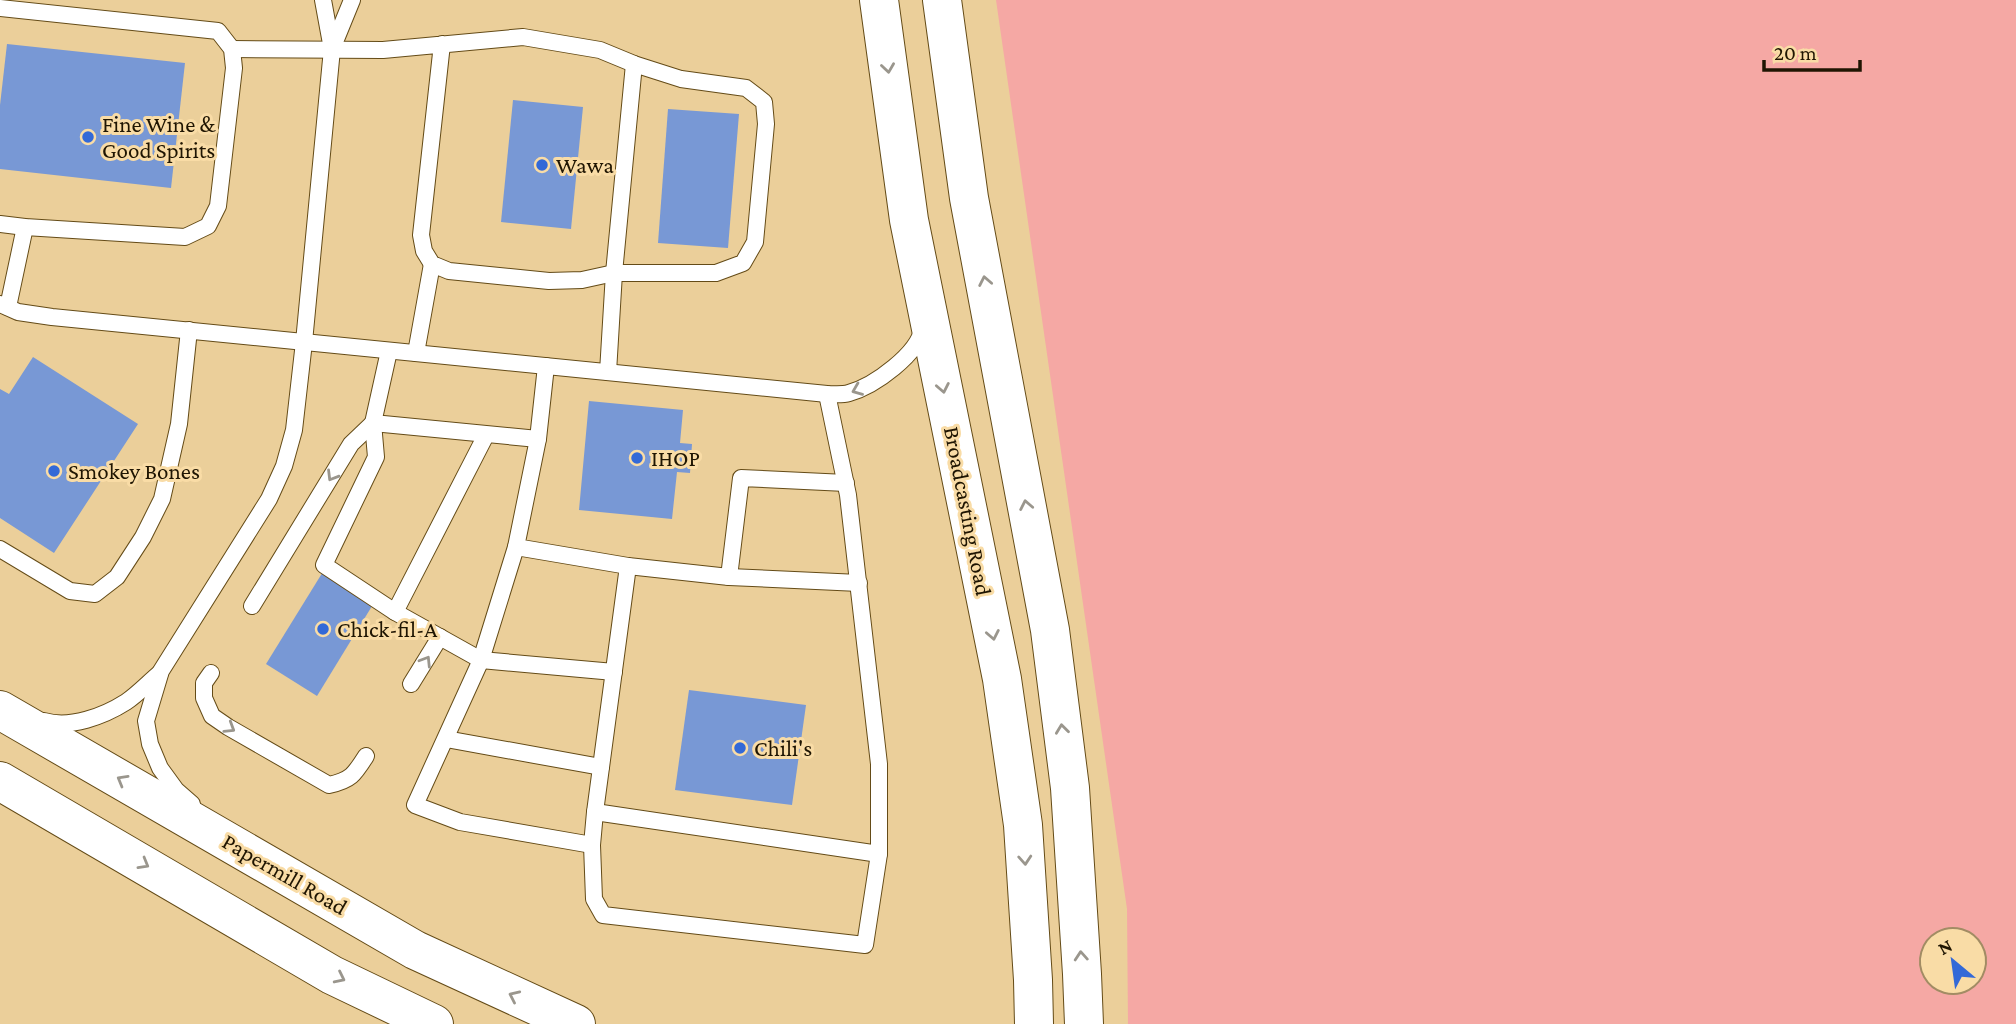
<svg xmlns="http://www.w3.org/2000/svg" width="2016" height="1024" viewBox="0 0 2016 1024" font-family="'Crimson Pro',serif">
<rect width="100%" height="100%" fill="#ebcf9a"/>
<path fill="#f5a8a4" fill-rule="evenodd" d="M996,0H2016V1024H1128L1127,909ZM1932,940H1974V982H1932Z"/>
<g fill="#7898d5">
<polygon points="7,44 185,63 171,188 0,169 0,105"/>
<polygon points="513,100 583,107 571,229 501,222"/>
<polygon points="668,109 739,114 728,248 658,243"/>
<polygon points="33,357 138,424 54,553 0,518 0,389 9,394"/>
<polygon points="589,401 683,410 680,443 692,444 690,473 677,472 672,519 579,510"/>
<polygon points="329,562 380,593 317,696 266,664"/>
<polygon points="689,690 806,705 792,805 675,790"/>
</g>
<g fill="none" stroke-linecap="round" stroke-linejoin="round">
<defs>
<g id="service">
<polyline points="323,0 332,49"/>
<polyline points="0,8 218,31 232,49 234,68 218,206 208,226 185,237 25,227 0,224"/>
<polyline points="232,49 383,50 523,37 600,50 634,64 681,79 746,88 764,102 766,124 755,242 743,263 716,273 614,273 582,280 549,281 449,271 432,264 424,251 421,235 442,44"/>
<path d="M0,304L18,312L52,317L827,394C834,394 842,395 849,393C874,386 919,354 923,327"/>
<polyline points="8,307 25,227"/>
<polyline points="389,351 373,423 538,439"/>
<polyline points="416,353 432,264"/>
<polyline points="546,366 538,439 516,547 628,566 595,812 592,845 594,899 603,915 865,945 879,854 879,764 848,495 827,394"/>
<polyline points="608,372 614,273 634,64"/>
<polyline points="373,423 376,457 324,565 395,612 481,660 614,672"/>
<polyline points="516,547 481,660 415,805 460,822 592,845"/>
<polyline points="0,549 70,591 95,594 117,577 143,537 162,499 179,424 189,330"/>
<polyline points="628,566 729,577 741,478 846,483"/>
<polyline points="729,577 859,583"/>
<polyline points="252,606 351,444 373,423"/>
<polyline points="395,612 486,435"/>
<path d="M211,673L204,683V698L212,716L228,727L329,785C351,780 354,775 366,756"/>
<polyline points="411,684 440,637"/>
<path d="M44,721C70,729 104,716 126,702C138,694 149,682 160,673"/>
<polyline points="446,739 601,767"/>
<polyline points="192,804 176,790 160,768 150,744 146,721 161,671 269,499 284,466 294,430 304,342 332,49 352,0"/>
<polyline points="595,812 879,854"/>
</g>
<g id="secondary">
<polyline points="879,0 909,220 1002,679 1023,825 1033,980 1034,1024"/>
<polyline points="942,0 969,198 1050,630 1070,788 1082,974 1084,1024"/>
<polyline points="0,710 415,950 576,1024"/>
<polyline points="0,781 332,975 434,1024"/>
</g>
</defs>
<use href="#service" stroke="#644b17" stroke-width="18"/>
<use href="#secondary" stroke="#644b17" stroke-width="40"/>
<use href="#service" stroke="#fff" stroke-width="16"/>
<use href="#secondary" stroke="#fff" stroke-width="38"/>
</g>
<defs><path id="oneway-chevron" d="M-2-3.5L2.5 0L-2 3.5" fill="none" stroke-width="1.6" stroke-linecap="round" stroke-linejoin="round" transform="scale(1.75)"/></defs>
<g stroke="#9a968d">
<use href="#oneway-chevron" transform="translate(888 68) rotate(82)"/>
<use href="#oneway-chevron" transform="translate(985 281) rotate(-101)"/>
<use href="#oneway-chevron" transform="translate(943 388) rotate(79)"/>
<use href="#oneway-chevron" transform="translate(857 390) rotate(158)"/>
<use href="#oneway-chevron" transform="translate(332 476) rotate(121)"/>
<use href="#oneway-chevron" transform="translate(1026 505) rotate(-101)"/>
<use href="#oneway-chevron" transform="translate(993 635) rotate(79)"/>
<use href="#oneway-chevron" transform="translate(426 661) rotate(-58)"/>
<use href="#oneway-chevron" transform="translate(230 728) rotate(32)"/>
<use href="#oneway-chevron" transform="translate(1062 729) rotate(-97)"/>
<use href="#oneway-chevron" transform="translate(122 780) rotate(-150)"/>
<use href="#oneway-chevron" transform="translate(1025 860) rotate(86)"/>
<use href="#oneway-chevron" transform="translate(144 864) rotate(30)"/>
<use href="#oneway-chevron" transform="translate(1081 956) rotate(-94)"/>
<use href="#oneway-chevron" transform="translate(340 978) rotate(26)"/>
<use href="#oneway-chevron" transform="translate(514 996) rotate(-155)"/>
</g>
<g fill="#3369d7" stroke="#f9dca6" stroke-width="2.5">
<circle cx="88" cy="137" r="7"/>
<circle cx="542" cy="165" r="7"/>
<circle cx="637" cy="458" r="7"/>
<circle cx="54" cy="471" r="7"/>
<circle cx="323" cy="629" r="7"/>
<circle cx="740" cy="748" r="7"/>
</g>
<g text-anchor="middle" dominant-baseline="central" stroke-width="6" stroke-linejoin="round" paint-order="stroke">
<g font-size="23" fill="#1f1502" stroke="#f9dca6" text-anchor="start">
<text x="102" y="124">Fine Wine &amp;<tspan x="102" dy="26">Good Spirits</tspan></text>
<text x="556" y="165">Wawa</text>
<text x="651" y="458">IHOP</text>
<text x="68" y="471">Smokey Bones</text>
<text x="337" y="629">Chick-fil-A</text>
<text x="754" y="748">Chili's</text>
</g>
<g font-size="23" fill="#1f1502" stroke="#f9dca6">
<text transform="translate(968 511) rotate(79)">Broadcasting Road</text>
<text transform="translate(285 874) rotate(30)">Papermill Road</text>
</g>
</g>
<g transform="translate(1953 961) rotate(331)"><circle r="33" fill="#f9dca6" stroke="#a28c64" stroke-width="2"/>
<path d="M0-5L12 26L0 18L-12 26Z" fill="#3369d7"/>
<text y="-10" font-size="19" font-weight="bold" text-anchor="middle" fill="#1f1502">N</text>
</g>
<path d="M1764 60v10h96v-10" fill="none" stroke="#1f1502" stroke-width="3.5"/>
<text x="1774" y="60" font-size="21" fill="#1f1502" stroke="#f9dca6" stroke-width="5" paint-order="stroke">20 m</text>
</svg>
